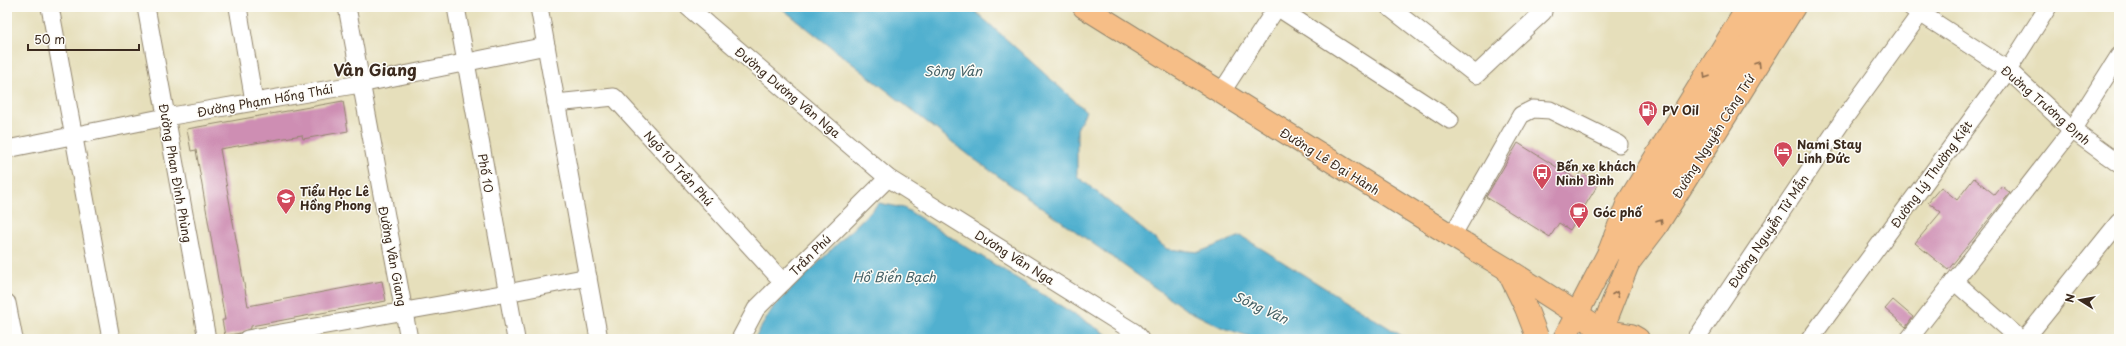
<svg xmlns="http://www.w3.org/2000/svg" width="2126" height="346" viewBox="0 0 2126 346" font-family="'Playpen Sans',sans-serif">
<rect width="100%" height="100%" fill="#fdfcf7"/>
<filter id="ink" filterUnits="userSpaceOnUse"><feTurbulence type="fractalNoise" baseFrequency=".025" numOctaves="2"/><feDisplacementMap in="SourceGraphic" scale="8" xChannelSelector="R" yChannelSelector="G"/><feConvolveMatrix kernelMatrix="1 2 1 2 8 2 1 2 1" color-interpolation-filters="sRGB"/></filter>
<filter id="wash" filterUnits="userSpaceOnUse"><feTurbulence type="fractalNoise" baseFrequency=".012" numOctaves="4" result="noise"/><feDisplacementMap in="SourceGraphic" scale="16" xChannelSelector="R" yChannelSelector="G"/><feGaussianBlur stdDeviation="0.9" result="paint"/><feColorMatrix in="noise" values="0 0 0 0 0 0 0 0 0 0 0 0 0 0 0 0 0 1.4 0 .05"/><feComposite in="paint" operator="in"/></filter>
<g filter="url(#wash)">
<rect width="100%" height="100%" fill="#e6dfbb"/>
<g fill="#51b0cf" stroke="#466d76">
<polygon points="780,7 958,7 975,11 1086,111 1077,129 1077,176 1167,249 1199,252 1241,236 1407,339 1257,339 1221,327 1185,309 974,159"/>
<polygon points="879,203 904,208 1114,339 754,339 774,306"/>
</g>
<g id="blocks">
<g fill="#ce8eb3">
<polygon points="343,101 348,131 303,139 302,135 220,149 248,306 382,281 386,301 251,326 251,328 240,333 225,336 222,320 225,320 196,150 191,151 187,129"/>
<polygon points="1518,143 1576,179 1581,172 1599,183 1570,230 1559,223 1550,237 1486,197"/>
<polygon points="1974,178 1995,195 2002,186 2010,193 1948,270 1915,243 1941,212 1928,202 1941,187 1957,200"/>
<polygon points="1893,300 1913,317 1906,327 1885,309"/>
</g>
</g>
</g>
<g filter="url(#ink)">
<use href="#blocks" fill-opacity="0" stroke="#90846c" stroke-width="1"/>
<g fill="none" stroke-linecap="round" stroke-linejoin="round">
<defs>
<g id="minor">
<polyline points="50,7 111,339"/>
<polyline points="146,7 207,339"/>
<polyline points="238,7 254,101"/>
<polyline points="347,7 409,339"/>
<polyline points="456,7 516,339"/>
<polyline points="539,7 599,339"/>
<polyline points="688,7 888,178 1134,332 1140,339"/>
<polyline points="1277,7 1450,120"/>
<polyline points="1389,7 1476,75 1543,12 1539,7"/>
<polyline points="1911,7 2008,70 2072,130 2119,164"/>
<polyline points="1221,93 1277,7"/>
<polyline points="556,103 614,97 783,282"/>
<polyline points="7,149 166,117 360,84 546,46"/>
<polyline points="1452,236 1521,115 1533,109 1550,110 1619,144"/>
<polyline points="1954,281 2020,339"/>
<polyline points="7,303 14,339"/>
<polyline points="247,339 507,293 588,277"/>
<polyline points="740,339 756,309 888,178"/>
<polyline points="1696,339 1843,120 1925,7"/>
<polyline points="1810,339 2008,70 2048,7"/>
<polyline points="1909,339 2072,130 2119,56"/>
<polyline points="2025,339 2119,222"/>
</g>
<g id="major">
<polyline points="1084,7 1452,236 1507,269 1602,330 1609,339"/>
<polyline points="1609,252 1628,202 1748,7"/>
<polyline points="1630,261 1656,227 1794,7"/>
<polyline points="1507,269 1526,308 1538,339"/>
<polyline points="1602,330 1631,335 1638,339"/>
</g>
<g id="highway">
<polyline points="1564,339 1609,252 1644,213 1773,7"/>
<polyline points="1597,339 1602,330 1628,264 1642,220"/>
</g>
</defs>
<use href="#minor" stroke="#90846c" stroke-width="19"/>
<use href="#major" stroke="#90846c" stroke-width="24"/>
<use href="#highway" stroke="#90846c" stroke-width="24"/>
<use href="#minor" stroke="#fff" stroke-width="17"/>
<use href="#major" stroke="#f6be87" stroke-width="22"/>
<use href="#highway" stroke="#f6be87" stroke-width="22"/>
</g>
<defs><path id="oneway-chevron" d="M-2-3.5L2.5 0L-2 3.5" fill="none" stroke-width="1.6" stroke-linecap="round" stroke-linejoin="round"/></defs>
<g stroke="#8f6d4d">
<use href="#oneway-chevron" transform="translate(1758 64) rotate(-58)"/>
<use href="#oneway-chevron" transform="translate(1706 76) rotate(122)"/>
<use href="#oneway-chevron" transform="translate(1660 221) rotate(-58)"/>
<use href="#oneway-chevron" transform="translate(1616 294) rotate(-68)"/>
</g>
</g>
<defs>
<symbol id="fuel-pin" viewBox="-11 -11 22 30"><path d="M0 17L-7.5 6A9.5 9.5 0 1 1 7.5 6Z" fill="#d1495b" stroke="#fdfcf7"/><path d="M-5.5-6h7V0h2V4h1.3V-2.5L3-4.5l.8-.8L6-3V5H2.5V1h-1V6h-7ZM-4.2-4.7v3.2H.2V-4.7Z" fill="#fff"/></symbol>
<symbol id="hotel-pin" viewBox="-11 -11 22 30"><path d="M0 17L-7.5 6A9.5 9.5 0 1 1 7.5 6Z" fill="#d1495b" stroke="#fdfcf7"/><path d="M-6-4.5h1.5V1H6V5H4.5V3h-9V5H-6ZM-4 0a1.8 1.8 0 1 1 3.6 0ZM.5 0V-2.5h3Q6-2.5 6 0Z" fill="#fff"/></symbol>
<symbol id="bus-pin" viewBox="-11 -11 22 30"><path d="M0 17L-7.5 6A9.5 9.5 0 1 1 7.5 6Z" fill="#d1495b" stroke="#fdfcf7"/><path d="M-5-6H5V4H4V6H2V4H-2V6H-4V4H-5ZM-3.5-4V0h7V-4ZM-3.5 1.2v1.5H-2V1.2ZM2 1.2v1.5H3.5V1.2Z" fill="#fff"/></symbol>
<symbol id="school-pin" viewBox="-11 -11 22 30"><path d="M0 17L-7.5 6A9.5 9.5 0 1 1 7.5 6Z" fill="#d1495b" stroke="#fdfcf7"/><path d="M0-5L7-2L0 1L-7-2ZM-4 1L0 2.5L4 1V4Q0 6-4 4Z" fill="#fff"/></symbol>
<symbol id="cafe-pin" viewBox="-11 -11 22 30"><path d="M0 17L-7.5 6A9.5 9.5 0 1 1 7.5 6Z" fill="#d1495b" stroke="#fdfcf7"/><path d="M-5.5-4.5H6V0H3Q3 3.5 0 3.5H-2.5Q-5.5 3.5-5.5 0ZM3-3.2v2h1.7v-2ZM-6 4.5H4V6H-6Z" fill="#fff"/></symbol>
</defs>
<g fill-rule="evenodd">
<use href="#fuel-pin" x="1637" y="99" width="22" height="30"/>
<use href="#hotel-pin" x="1772" y="140" width="22" height="30"/>
<use href="#bus-pin" x="1531" y="162" width="22" height="30"/>
<use href="#school-pin" x="275" y="187" width="22" height="30"/>
<use href="#cafe-pin" x="1568" y="201" width="22" height="30"/>
</g>
<g text-anchor="middle" dominant-baseline="central" stroke-width="3" stroke-linejoin="round" paint-order="stroke">
<g font-size="12" fill="#3b2a1e" stroke="#fdfcf7">
<text transform="translate(788 92) rotate(40)">Đường Dương Vân Nga</text>
<text transform="translate(265 100) rotate(-10)">Đường Phạm Hống Thái</text>
<text transform="translate(2046 105) rotate(41)">Đuờng Trương Định</text>
<text transform="translate(1713 136) rotate(-58)">Đường Nguyễn Công Trứ</text>
<text transform="translate(1330 161) rotate(32)">Đường Lê Đại Hành</text>
<text transform="translate(679 168) rotate(48)">Ngõ 10 Trần Phú</text>
<text transform="translate(176 173) rotate(80)">Đường Phan Đình Phùng</text>
<text transform="translate(486 173) rotate(80)">Phố 10</text>
<text transform="translate(1931 174) rotate(-54)">Đường Lý Thường Kiệt</text>
<text transform="translate(1768 231) rotate(-56)">Đường Nguyễn Tử Mẫn</text>
<text transform="translate(810 255) rotate(-45)">Trần Phú</text>
<text transform="translate(393 256) rotate(79)">Đường Vân Giang</text>
<text transform="translate(1015 257) rotate(32)">Dương Vân Nga</text>
</g>
<g font-size="12" font-weight="bold" fill="#3b2a1e" stroke="#fdfcf7" text-anchor="start">
<text x="1662" y="110">PV Oil</text>
<text x="1797" y="144">Nami Stay<tspan x="1797" dy="14">Linh Đức</tspan></text>
<text x="1556" y="166">Bến xe khách<tspan x="1556" dy="14">Ninh Bình</tspan></text>
<text x="300" y="191">Tiểu Học Lê<tspan x="300" dy="14">Hồng Phong</tspan></text>
<text x="1593" y="212">Góc phố</text>
</g>
<g font-size="13" font-style="italic" fill="#446065" stroke="#fdfcf7">
<text x="953" y="70">Sông Vân</text>
<text x="894" y="276">Hồ Biển Bạch</text>
<text transform="translate(1261 307) rotate(25)">Sông Vân</text>
</g>
<g font-size="16" font-weight="bold" fill="#3b2a1e" stroke="#fdfcf7">
<text x="375" y="69">Vân Giang</text>
</g>
</g>
<rect width="2126" height="346" fill="none" stroke="#fdfcf7" stroke-width="24"/>
<g transform="translate(2080 300) rotate(281)" stroke="#fdfcf7" stroke-width="3" paint-order="stroke">
<path d="M0-3L7 15L0 10L-7 15Z" fill="#3b2a1e"/>
<text y="-6" font-size="11" font-weight="bold" text-anchor="middle" fill="#3b2a1e">N</text>
</g>
<path d="M28 44v6h111v-6" fill="none" stroke="#3b2a1e" stroke-width="2"/>
<text x="34" y="44" font-size="12" fill="#3b2a1e" stroke="#fdfcf7" stroke-width="3" paint-order="stroke">50 m</text>
</svg>
